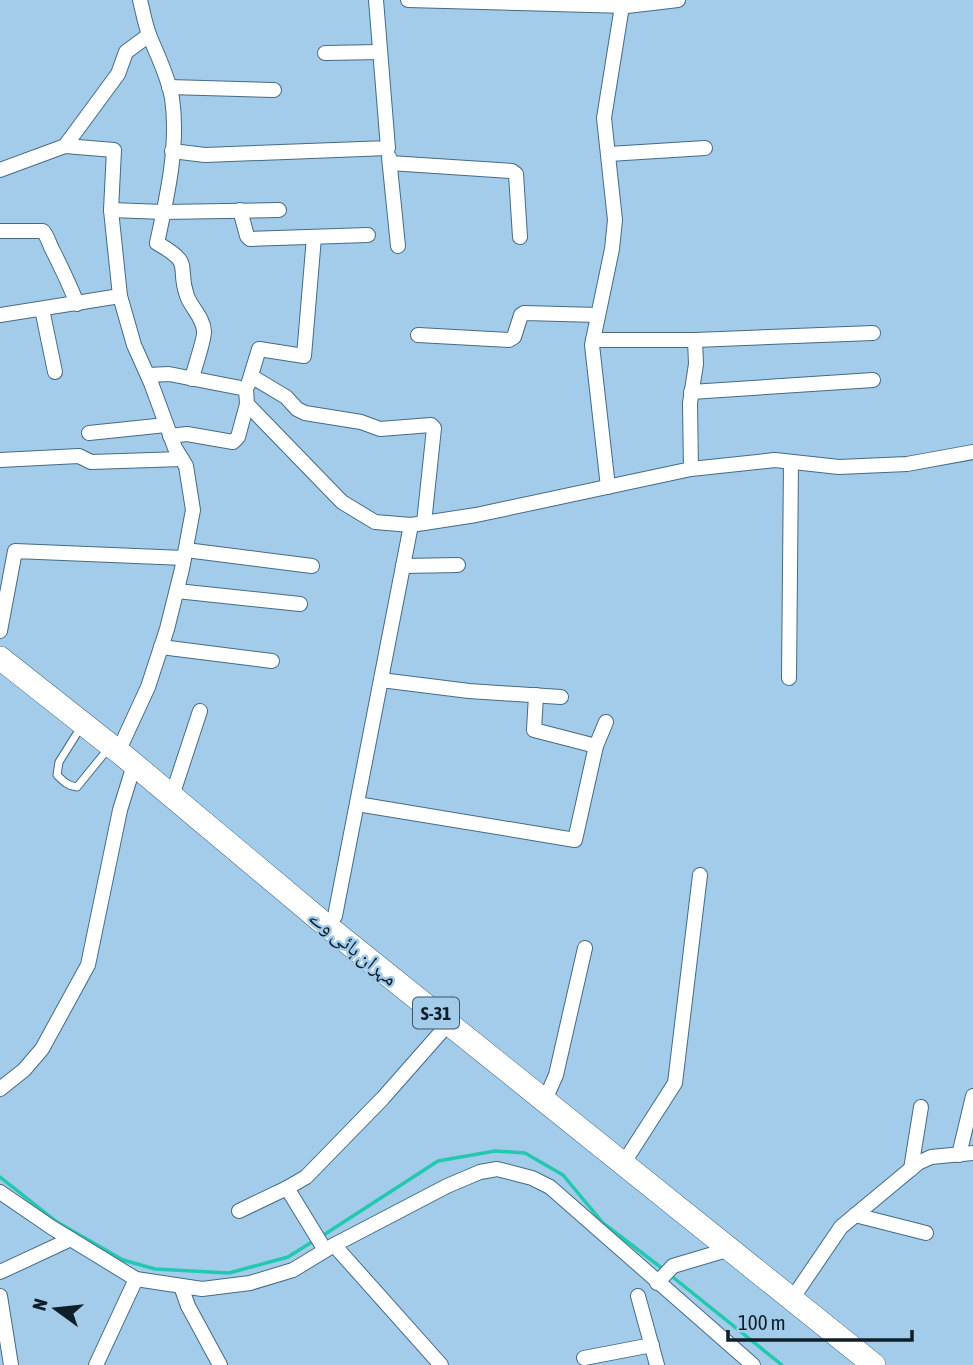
<svg xmlns="http://www.w3.org/2000/svg" width="973" height="1365" viewBox="0 0 973 1365" font-family="'Asap Condensed','Noto Naskh Arabic',sans-serif">
<rect width="100%" height="100%" fill="#a3ccea"/>
<g fill="none" stroke-linecap="round" stroke-linejoin="round">
<g stroke="#23c8b0" stroke-width="3.5">
<polyline points="0,1177 57,1222 123,1260 155,1269 229,1273 288,1257 315,1240"/>
<polyline points="322,1236 438,1161 495,1151 525,1153 563,1175 603,1223 663,1269"/>
<polyline points="669,1274 782,1365"/>
</g>
<defs>
<path id="lane" d="M81,727L59,762L57,775C64,782 68,786 77,787L108,749"/>
<g id="street">
<path d="M140,0C143,12 145,25 150,37C158,57 168,76 172,98C179,145 167,197 157,243C195,265 176,264 187,296C192,309 203,317 204,331C205,339 194,368 192,379"/>
<polyline points="408,0 627,6 678,0"/>
<polyline points="325,53 380,52"/>
<polyline points="169,87 274,90"/>
<polyline points="65,146 114,150 111,210 120,296 134,345 151,383 175,448 186,466 193,510 182,569 167,629 148,687 118,752"/>
<polyline points="172,151 205,155 388,148 376,0"/>
<polyline points="609,154 705,148"/>
<polyline points="389,157 398,246"/>
<polyline points="390,163 512,171 516,174 520,237"/>
<polyline points="0,170 65,146 118,74 126,52 149,35"/>
<polyline points="111,210 164,212 279,210"/>
<polyline points="240,210 247,236 250,239 368,235"/>
<path d="M0,231H43C48,237 49,244 53,251C62,269 70,285 77,304"/>
<polyline points="42,309 55,372"/>
<polyline points="0,315 120,296"/>
<polyline points="418,335 509,340 514,337 521,315 524,313 598,315"/>
<polyline points="593,340 695,340 873,333"/>
<polyline points="148,375 169,374 246,389 247,404 342,502 375,522 411,525 476,515 691,469 775,460 839,467 907,464 973,452"/>
<polyline points="251,376 286,397 297,409 305,413 361,422 380,429 431,425 434,428 424,523"/>
<polyline points="248,385 259,349 304,356 314,237"/>
<polyline points="691,392 873,380"/>
<polyline points="89,433 166,425"/>
<polyline points="170,436 187,434 233,442 238,437 247,404"/>
<polyline points="0,460 79,456 91,462 182,459"/>
<polyline points="691,469 690,403 696,364 695,340"/>
<polyline points="608,487 592,345 612,249 615,220 604,118 622,6"/>
<polyline points="186,550 312,566"/>
<polyline points="403,566 458,565"/>
<polyline points="177,591 300,604"/>
<polyline points="0,631 15,551 184,558"/>
<polyline points="161,647 272,661"/>
<polyline points="789,678 791,462"/>
<polyline points="381,680 469,691 561,697"/>
<polyline points="536,695 534,730 596,746"/>
<polyline points="172,796 200,711"/>
<polyline points="357,804 575,840 596,746 606,722"/>
<polyline points="327,926 335,916 411,525"/>
<polyline points="0,1089 24,1070 42,1049 88,965 120,810 134,765"/>
<polyline points="545,1100 556,1075 585,948"/>
<polyline points="959,1155 973,1096"/>
<polyline points="623,1164 675,1083 700,875"/>
<polyline points="911,1169 921,1107"/>
<polyline points="287,1188 325,1250"/>
<polyline points="0,1192 51,1227 136,1279 202,1289 250,1283 293,1270 334,1245 447,1186 480,1172 497,1169 532,1178 550,1187 753,1365"/>
<polyline points="239,1211 287,1188 306,1177 383,1098 449,1023"/>
<polyline points="855,1215 926,1233"/>
<polyline points="334,1245 441,1365"/>
<polyline points="0,1272 71,1239"/>
<polyline points="657,1283 673,1266 730,1249"/>
<polyline points="181,1286 188,1306 220,1365"/>
<polyline points="0,1296 11,1365"/>
<polyline points="638,1296 657,1365"/>
<polyline points="792,1299 841,1227 918,1163 931,1157 973,1153"/>
<polyline points="584,1358 652,1345"/>
<polyline points="96,1365 136,1279"/>
</g>
<polyline id="primary" points="0,658 124,756 327,926 874,1365"/>
</defs>
<use href="#lane" stroke="#456b85" stroke-width="9"/>
<use href="#street" stroke="#456b85" stroke-width="16"/>
<use href="#primary" stroke="#456b85" stroke-width="24"/>
<use href="#lane" stroke="#fff" stroke-width="7"/>
<use href="#street" stroke="#fff" stroke-width="14"/>
<use href="#primary" stroke="#fff" stroke-width="23"/>
</g>
<g text-anchor="middle" dominant-baseline="central" stroke-width="5" stroke-linejoin="round" paint-order="stroke">
<rect fill="#a3ccea" stroke="#3b5364" stroke-width="2" x="413" y="997.5" width="46" height="31" rx="5"/>
<g font-size="19" font-weight="bold" fill="#0f1f2a">
<text x="436" y="1013">S-31</text>
</g>
<g font-size="21" fill="#0f1f2a" stroke="#a3ccea">
<text transform="translate(354 947) rotate(39)">مہران ہائی وے</text>
</g>
</g>
<g transform="translate(56 1309) rotate(285)" stroke="#a3ccea" stroke-width="5" paint-order="stroke">
<path d="M0-5L12 26L0 18L-12 26Z" fill="#0f1f2a"/>
<text y="-10" font-size="19" font-weight="bold" text-anchor="middle" fill="#0f1f2a">N</text>
</g>
<path d="M728 1330v10h184v-10" fill="none" stroke="#0f1f2a" stroke-width="3.5"/>
<text x="738" y="1330" font-size="21" fill="#0f1f2a" stroke="#a3ccea" stroke-width="5" paint-order="stroke">100 m</text>
</svg>
